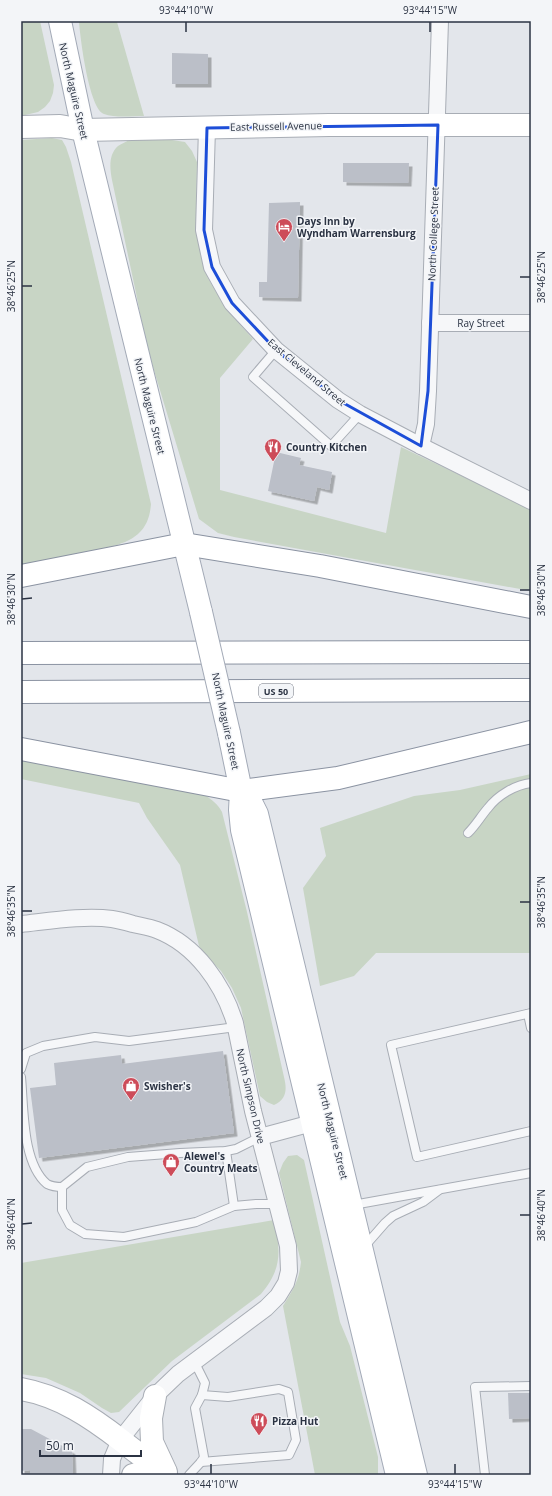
<svg xmlns="http://www.w3.org/2000/svg" width="552" height="1496" viewBox="0 0 552 1496" font-family="'Open Sans',sans-serif">
<defs>
<filter id="shadow"><feDropShadow dx="3.5" dy="3.5" stdDeviation="0" flood-color="#0004"/></filter>
</defs>
<rect width="100%" height="100%" fill="#e3e6eb"/>
<g fill="#c8d5c5">
<polygon points="21,21 40,21 54,85 53,93 50,101 45,107 38,112 21,116"/>
<path d="M79,21L117,22L144,116C133,116 114,118 104,114C89,109 80,37 79,21Z"/>
<path d="M52,138L62,140L66,147L71,162L151,504C150,516 147,526 138,534C123,547 98,549 79,553C60,557 40,561 21,566V140Z"/>
<path d="M129,140H172L185,142L192,151L197,162L196,227L201,257L208,278L226,309L253,339L220,378V490L386,533L401,447L531,509V591L234,537L218,533L199,519L146,344L136,293L112,180C110,169 108,155 118,146C121,144 126,142 129,140Z"/>
<path d="M21,756L205,795C212,800 218,804 222,812L247,912L284,1077C287,1089 287,1099 274,1105L267,1102L260,1096L241,1008L232,988L221,971L205,955L199,946L180,865L147,818L139,803L21,779Z"/>
<polygon points="531,774 531,953 376,953 354,976 320,986 303,888 326,856 320,828 414,796 460,790"/>
<path d="M297,1155L304,1160L340,1322L350,1346L378,1457V1475H315L283,1306C293,1290 299,1281 301,1262L279,1173L283,1163L288,1156Z"/>
<path d="M274,1220C281,1251 282,1269 261,1294L172,1361L119,1412L111,1413L102,1408L80,1393L46,1378L21,1374V1263Z"/>
</g>
<g fill="#bbbfc8" filter="url(#shadow)">
<polygon points="172,53 208,54 208,84 172,84"/>
<polygon points="343,163 409,163 408,183 343,182"/>
<polygon points="300,202 298,298 259,297 259,282 267,282 269,203"/>
<polygon points="276,452 301,458 299,465 332,472 329,490 317,487 314,501 268,491"/>
<polygon points="223,1051 234,1133 39,1158 30,1088 56,1085 54,1063 121,1055 122,1064"/>
<polygon points="508,1393 531,1393 531,1418 509,1419"/>
<polygon points="21,1429 31,1429 72,1451 73,1475 30,1475 30,1470 21,1471"/>
</g>
<g fill="none" stroke-linecap="round" stroke-linejoin="round">
<defs>
<g id="lane">
<polyline points="276,350 253,377 331,446 360,414"/>
<path d="M468,833C476,825 481,816 488,808C498,795 515,785 531,783"/>
<polyline points="531,1013 391,1045 417,1157 531,1131"/>
<polyline points="528,1014 531,1028"/>
<polyline points="21,1069 26,1053 43,1046 95,1037 129,1041 236,1027"/>
<path d="M21,1077C24,1109 22,1163 47,1184C51,1186 58,1187 62,1187"/>
<polyline points="260,1137 236,1149 226,1151 180,1153 128,1157 87,1167 62,1187 62,1210 70,1225 85,1234 124,1237 196,1222 234,1206 256,1204 277,1204"/>
<polyline points="226,1151 234,1206"/>
<polyline points="353,1205 531,1173"/>
<polyline points="364,1247 385,1223 393,1216 423,1202 439,1190"/>
<polyline points="201,1462 289,1455 296,1440 288,1392 279,1389 228,1397 202,1395"/>
<polyline points="189,1475 201,1462 204,1457 195,1408 202,1395 205,1383 194,1361"/>
<polyline points="485,1475 475,1387 531,1386"/>
</g>
<g id="street">
<polyline points="207,128 204,230 212,267 232,303 276,350 338,400 360,414 421,446 531,501"/>
<polyline points="430,323 531,323"/>
<polyline points="421,446 426,424 428,391 440,21"/>
<path d="M21,924C49,921 85,915 112,919C119,920 126,922 133,924C141,926 149,927 157,930C196,945 223,984 235,1023L253,1111L288,1246L289,1271L286,1283L278,1296L266,1308L178,1374L155,1396L120,1440L112,1459L111,1475"/>
<polyline points="260,1137 312,1123"/>
</g>
<g id="secondary">
<polyline points="21,127 60,126 83,130 329,125 531,125"/>
<path d="M21,1389C60,1396 91,1417 122,1441C136,1452 151,1463 166,1475"/>
<polyline points="155,1396 151,1418 152,1442 166,1472"/>
<polyline points="133,1475 140,1473 155,1475"/>
</g>
<g id="primary">
<polyline points="60,21 83,130 201,612"/>
<polyline points="229,733 241,791 240,810 242,830 397,1475"/>
<polyline points="241,791 252,804 257,814 416,1475"/>
</g>
<g id="highway">
<polyline points="21,576 184,544 320,566 531,607"/>
<polyline points="21,653 531,652"/>
<polyline points="21,692 531,690"/>
<polyline points="21,749 241,791 338,778 531,732"/>
</g>
</defs>
<use href="#lane" stroke="#a8adb5" stroke-width="10"/>
<use href="#street" stroke="#a8adb5" stroke-width="18"/>
<use href="#secondary" stroke="#a8adb5" stroke-width="24"/>
<use href="#primary" stroke="#a3aab7" stroke-width="24"/>
<use href="#highway" stroke="#8b93a2" stroke-width="24"/>
<use href="#lane" stroke="#f6f7f9" stroke-width="8"/>
<use href="#street" stroke="#f6f7f9" stroke-width="16"/>
<use href="#secondary" stroke="#fff" stroke-width="22"/>
<use href="#primary" stroke="#fff" stroke-width="22"/>
<use href="#highway" stroke="#fff" stroke-width="22"/>
<defs>
<polyline id="primary-bridge" points="201,612 229,733"/>
</defs>
<use href="#primary-bridge" stroke="#a3aab7" stroke-width="24" stroke-linecap="butt"/>
<use href="#primary-bridge" stroke="#fff" stroke-width="22"/>
</g>
<path fill="none" stroke="#1d4ed8" stroke-width="3" stroke-linejoin="round" d="M438,125L428,391L421,446L338,400L276,350L232,303L212,267L204,230L207,128Z"/>
<path fill="none" stroke="#2b3343" stroke-width="1.5" d="M186,22V32M430,22V32M520,277H530M22,286H32M520,590H530M22,599L32,598M520,902H530M22,911H32M520,1215H530M22,1224L32,1223M211,1464V1474M455,1464V1474"/>
<defs>
<symbol id="hotel-pin" viewBox="-11 -11 22 30"><path d="M0 17L-7.5 6A9.5 9.5 0 1 1 7.5 6Z" fill="#cd4c59" stroke="#f3f5f8"/><path d="M-6-4.5h1.5V1H6V5H4.5V3h-9V5H-6ZM-4 0a1.8 1.8 0 1 1 3.6 0ZM.5 0V-2.5h3Q6-2.5 6 0Z" fill="#fff"/></symbol>
<symbol id="restaurant-pin" viewBox="-11 -11 22 30"><path d="M0 17L-7.5 6A9.5 9.5 0 1 1 7.5 6Z" fill="#cd4c59" stroke="#f3f5f8"/><path d="M-5-6h1v4h1v-4h1v4h1v-4h1v5L-1.5 .5V6h-2V.5L-5-1ZM5-6V6H3V1.5H1.5Q1.5-4 5-6Z" fill="#fff"/></symbol>
<symbol id="shop-pin" viewBox="-11 -11 22 30"><path d="M0 17L-7.5 6A9.5 9.5 0 1 1 7.5 6Z" fill="#cd4c59" stroke="#f3f5f8"/><path d="M-5-2.5h2.3a2.7 3.5 0 0 1 5.4 0H5L5.5 6h-11ZM-1.5-2.5h3a1.5 2.3 0 0 0-3 0Z" fill="#fff"/></symbol>
</defs>
<g fill-rule="evenodd">
<use href="#hotel-pin" x="274" y="217" width="20" height="27"/>
<use href="#restaurant-pin" x="263" y="437" width="20" height="27"/>
<use href="#shop-pin" x="121" y="1076" width="20" height="27"/>
<use href="#shop-pin" x="161" y="1152" width="20" height="27"/>
<use href="#restaurant-pin" x="249" y="1411" width="20" height="27"/>
</g>
<g text-anchor="middle" dominant-baseline="central" stroke-width="3" stroke-linejoin="round" paint-order="stroke">
<rect fill="#f3f5f8" stroke="#676d79" stroke-width="1" x="259" y="684" width="34" height="14" rx="3"/>
<g font-size="9" font-weight="bold" fill="#2b3343">
<text x="276" y="691">US 50</text>
</g>
<g font-size="10" fill="#2b3343" stroke="#f3f5f8">
<text transform="translate(74 91) rotate(77)">North Maguire Street</text>
<text transform="translate(276 126) rotate(-1)">East Russell Avenue</text>
<text transform="translate(433 234) rotate(-88)">North College Street</text>
<text x="481" y="323">Ray Street</text>
<text transform="translate(307 372) rotate(40)">East Cleveland Street</text>
<text transform="translate(150 406) rotate(76)">North Maguire Street</text>
<text transform="translate(226 721) rotate(78)">North Maguire Street</text>
<text transform="translate(251 1096) rotate(77)">North Simpson Drive</text>
<text transform="translate(333 1131) rotate(76)">North Maguire Street</text>
</g>
<g font-size="10" font-weight="bold" fill="#2b3343" stroke="#f3f5f8" text-anchor="start">
<text x="297" y="221">Days Inn by<tspan x="297" dy="12">Wyndham Warrensburg</tspan></text>
<text x="286" y="447">Country Kitchen</text>
<text x="144" y="1086">Swisher's</text>
<text x="184" y="1156">Alewel's<tspan x="184" dy="12">Country Meats</tspan></text>
<text x="272" y="1421">Pizza Hut</text>
</g>
</g>
<rect width="552" height="1496" fill="none" stroke="#f3f5f8" stroke-width="44"/>
<path d="M40 1450v6h101v-6" fill="none" stroke="#2b3343" stroke-width="2"/>
<text x="46" y="1450" font-size="12" fill="#2b3343" stroke="#f3f5f8" stroke-width="3" paint-order="stroke">50 m</text>
<rect x="22" y="22" width="508" height="1452" fill="none" stroke="#2b3343" stroke-width="1.5"/>
<g font-size="10" text-anchor="middle" fill="#2b3343">
<text x="186" y="14">93°44'10"W</text>
<text x="430" y="14">93°44'15"W</text>
<text transform="translate(541 277) rotate(-90)" y="4">38°46'25"N</text>
<text transform="translate(11 286) rotate(-90)" y="4">38°46'25"N</text>
<text transform="translate(541 590) rotate(-90)" y="4">38°46'30"N</text>
<text transform="translate(11 599) rotate(-90)" y="4">38°46'30"N</text>
<text transform="translate(541 902) rotate(-90)" y="4">38°46'35"N</text>
<text transform="translate(11 911) rotate(-90)" y="4">38°46'35"N</text>
<text transform="translate(541 1215) rotate(-90)" y="4">38°46'40"N</text>
<text transform="translate(11 1224) rotate(-90)" y="4">38°46'40"N</text>
<text x="211" y="1488">93°44'10"W</text>
<text x="455" y="1488">93°44'15"W</text>
</g>
</svg>
